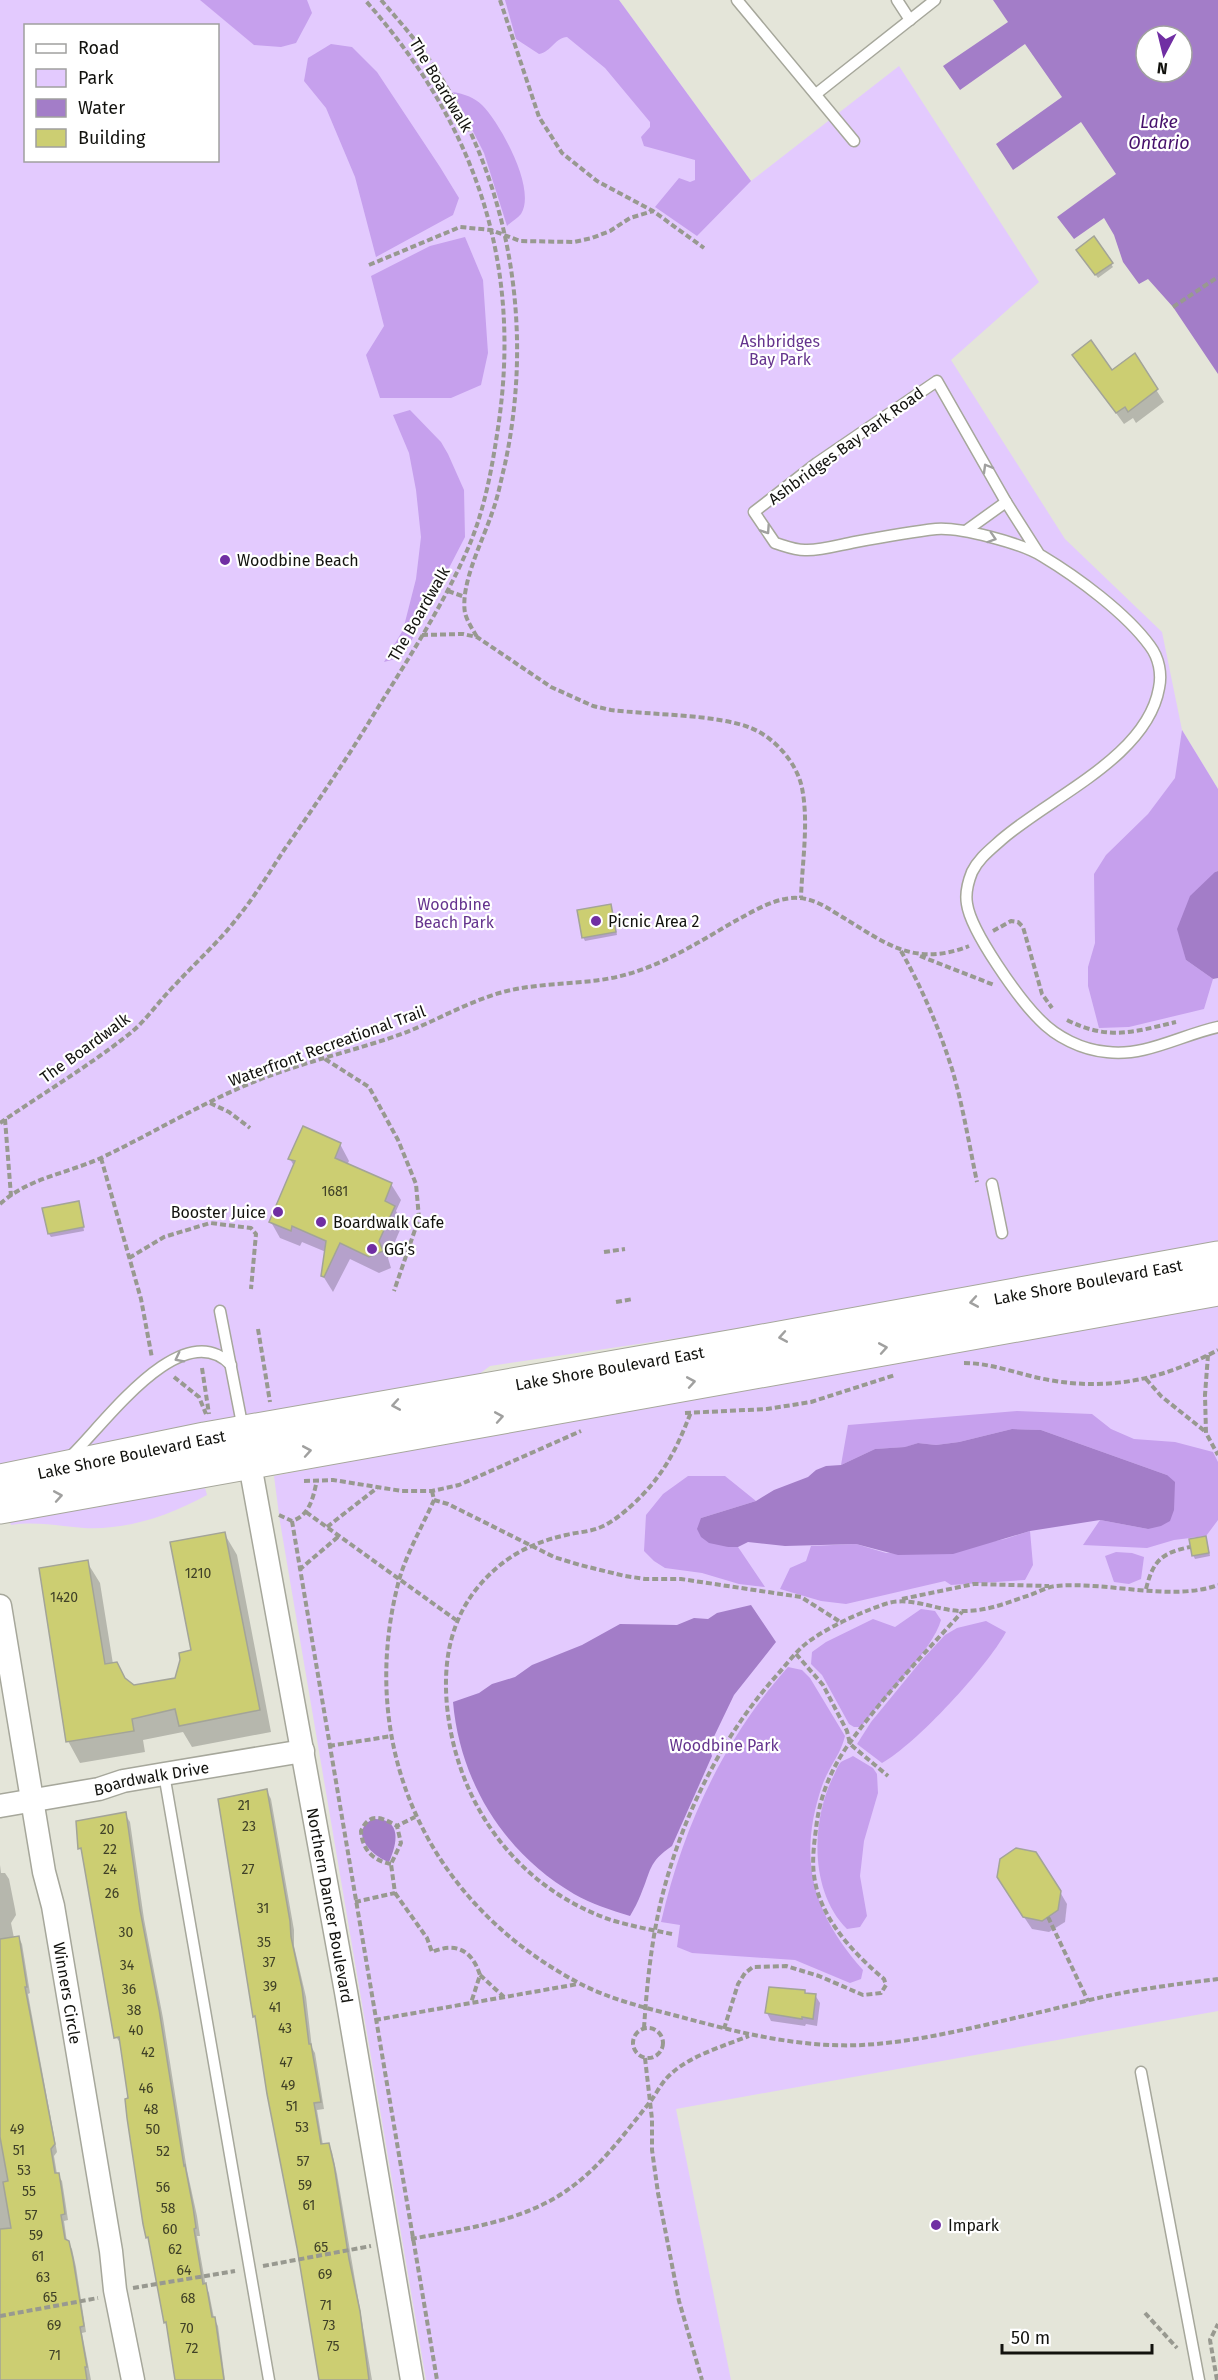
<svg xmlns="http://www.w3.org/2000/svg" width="1218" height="2380" viewBox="0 0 1218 2380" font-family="'Fira Sans',sans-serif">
<rect width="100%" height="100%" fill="#e4e5d9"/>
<g fill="#e3cafe" fill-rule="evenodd">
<path d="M0,0H619L751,181L899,66L1039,282L951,360L1065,539L1162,632L1182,730L1218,789V871L1215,872L1213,979L1218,978V1248L841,1319L679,1338L490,1366L467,1383L0,1471ZM26,26H218V160H26Z"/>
<polygon points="1218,1305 1218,2011 676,2109 731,2380 426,2380 280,1522 274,1476 537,1424"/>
<path d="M205,1488L207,1495C168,1516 128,1530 84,1528C58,1526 36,1521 11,1525L10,1522L20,1517Z"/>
</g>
<g fill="#c6a0ed">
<polygon points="200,0 307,0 312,13 296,43 281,47 254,45"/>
<path d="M505,0H619L751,181L697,236L655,207L679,178L690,182L695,180V160L644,146L641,137L650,127V122L605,68L567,37C556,37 551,52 539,54L516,39Z"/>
<polygon points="331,44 352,47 377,72 440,167 459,198 453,215 376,257 355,177 326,108 304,81 308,58"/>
<path d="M453,92C464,94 474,97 482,105C500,123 537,189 521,214C518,218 511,222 507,226L484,153Z"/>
<polygon points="465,237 483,280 488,353 481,385 451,398 380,398 366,355 384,326 371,276 430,246"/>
<polygon points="410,410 441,442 448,454 464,490 465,537 403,657 384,662 403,630 416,579 421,537 416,490 409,453 393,415"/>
<polygon points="1182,730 1218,789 1218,871 1215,872 1186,960 1213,979 1204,1009 1129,1027 1099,1028 1088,986 1088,967 1095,943 1094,874 1106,855 1148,814 1175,778"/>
<polygon points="1017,1411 1092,1414 1111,1429 1134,1439 1175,1442 1213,1452 1218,1462 1218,1520 1206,1536 1174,1540 1147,1548 1083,1545 1100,1520 1148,1529 1167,1475 1041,1430 1012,1429 959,1442 936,1445 918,1443 906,1447 875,1449 841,1465 848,1425"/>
<polygon points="688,1476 725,1476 756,1501 701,1518 728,1547 738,1547 765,1587 739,1584 702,1573 665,1568 654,1561 644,1551 646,1515 663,1494"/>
<polygon points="1030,1531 1033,1565 1025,1580 951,1585 945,1581 846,1604 821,1601 780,1589 790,1568 806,1561 811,1546 856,1544 886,1553 929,1554 1005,1539"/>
<polygon points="1116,1552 1132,1553 1144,1557 1141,1579 1129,1584 1114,1582 1105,1556"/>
<path d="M921,1609L935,1611L941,1620C933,1650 882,1699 861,1727H854L849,1724L822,1675L811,1664L812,1652L826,1642L873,1619L895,1627Z"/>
<path d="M986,1621L1006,1632C987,1667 916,1744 882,1763L857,1744L871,1722L921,1661L945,1635L957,1628Z"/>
<path d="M788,1667L802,1670L810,1678L845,1736C841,1754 828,1768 822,1786C797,1860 813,1913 863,1970L861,1979L850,1983L795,1960L692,1953L677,1947L680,1925L661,1922C683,1827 723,1740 788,1667Z"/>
<path d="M853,1756L873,1768L877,1774L878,1793L864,1841L860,1876L867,1916L860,1927L847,1929C810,1892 811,1824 832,1779C835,1774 837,1766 841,1762C844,1760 850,1758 853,1756Z"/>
</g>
<g fill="#a37dc8" fill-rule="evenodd">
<path d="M993,0H1218V374L1173,307L1148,279L1139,284L1123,262L1114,235L1104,218L1074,239L1057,217L1116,174L1081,122L1013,170L996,144L1062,97L1025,44L960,90L943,66L1008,22ZM1146,36H1182V72H1146Z"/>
<polygon points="1218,871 1218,978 1213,979 1186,960 1177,929 1190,896 1215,872"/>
<polygon points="1012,1429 1041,1430 1167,1475 1175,1482 1174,1510 1170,1521 1161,1526 1148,1529 1100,1520 1030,1531 953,1554 898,1555 856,1544 785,1546 748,1542 738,1547 728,1547 709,1543 701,1537 697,1529 701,1518 756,1501 774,1490 808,1477 816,1470 826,1466 841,1465 875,1449 905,1447 918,1443 936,1445 959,1442"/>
<path d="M751,1605L776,1642L734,1695L709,1747L712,1756L672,1846C648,1862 651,1871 641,1894C638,1902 634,1909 630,1916C611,1910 591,1904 574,1894C504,1853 460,1782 453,1702L479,1693L492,1684L515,1677L532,1665L582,1645L620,1624L677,1625L694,1618L708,1619L717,1613Z"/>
<path d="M373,1819C403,1818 397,1844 389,1862C371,1856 348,1831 373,1819Z"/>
</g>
<g fill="#0003">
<polygon points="1094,238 1113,267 1098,278 1080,254"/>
<polygon points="1074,355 1112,372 1134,356 1164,402 1136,423 1133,418 1124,424"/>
<polygon points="612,909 617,935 585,941 583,937"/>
<polygon points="340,1144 349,1161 347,1165 391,1184 401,1200 396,1211 403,1223 388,1258 391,1268 379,1273 350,1259 333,1292 323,1276 326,1252 302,1242 300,1246 280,1238 271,1222 294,1166 290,1159"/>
<polygon points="80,1206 84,1231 51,1237 49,1234"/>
<polygon points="224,1533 237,1555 271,1732 192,1747 183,1732 143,1740 145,1752 80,1763 68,1741 87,1562 100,1583 113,1664 133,1687 176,1679 192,1651"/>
<polygon points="1207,1541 1210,1556 1195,1559 1193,1555"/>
<polygon points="267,1791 271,1799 294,1930 294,1946 306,1997 312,2048 315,2053 324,2109 317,2110 323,2145 328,2144 332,2152 337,2174 372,2380 320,2380 298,2247 257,2021 255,2016"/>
<polygon points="125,1814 130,1822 144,1919 163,2018 187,2170 197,2216 200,2236 197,2236 206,2287 209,2293 214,2318 218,2326 225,2380 177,2380 169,2329 165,2322 151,2243 147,2237 122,2045 116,2037 83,1854 80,1848 76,1826 77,1822"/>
<polygon points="0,1865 1,1873 5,1873 9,1879 15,1909 16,1915 11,1923 14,1938 19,1938 22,1944 30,1993 28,1994 57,2152 54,2156 57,2174 62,2181 65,2200 68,2220 64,2221 67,2242 72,2249 76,2267 86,2332 82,2333 91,2380 0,2380"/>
<polygon points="1006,1890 1060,1892 1067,1904 1065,1922 1049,1932 1032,1929"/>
<polygon points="804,1992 806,1994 815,1995 820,2003 817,2026 806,2024 805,2026 771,2021 767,2013"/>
</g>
<g fill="#ccce72" stroke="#a3a498" stroke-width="1.5">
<polygon points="1094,236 1113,263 1095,275 1076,250"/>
<polygon points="1091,340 1112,370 1135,353 1158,389 1128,412 1125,407 1116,413 1072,355"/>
<polygon points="611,904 616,932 582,938 577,910"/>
<polygon points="303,1126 341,1143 335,1158 392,1183 385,1201 395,1206 379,1241 383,1251 369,1257 340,1243 324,1277 321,1276 326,1241 292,1226 291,1231 269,1222 295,1161 288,1159"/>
<polygon points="79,1201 84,1227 48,1234 42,1208"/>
<polygon points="225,1532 260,1710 179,1726 175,1709 132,1719 134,1731 66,1742 39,1568 88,1560 105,1664 117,1662 125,1678 134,1685 175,1678 180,1660 179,1653 191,1650 170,1542"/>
<polygon points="1206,1536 1209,1553 1192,1556 1189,1539"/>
<polygon points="267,1789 290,1921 291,1937 302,1988 309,2044 311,2044 321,2102 314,2103 321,2144 329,2143 334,2165 349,2259 360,2311 369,2380 319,2380 297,2248 267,2094 255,2016 253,2017 218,1799"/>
<polygon points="126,1812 140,1910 159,2009 184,2166 185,2165 193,2207 196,2228 194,2229 203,2284 206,2283 212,2317 215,2317 224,2380 175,2380 166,2322 164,2323 148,2237 146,2238 143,2224 127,2118 125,2099 128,2098 119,2037 114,2038 81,1848 78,1849 76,1821"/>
<polygon points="1016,1848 1036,1852 1061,1891 1058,1910 1042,1921 1023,1917 997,1877 1000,1859"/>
<polygon points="19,1936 27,1987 25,1987 55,2144 51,2149 55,2173 59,2173 62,2192 65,2214 61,2215 65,2239 69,2241 73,2259 84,2326 80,2327 87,2367 85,2367 87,2380 0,2380 0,2229 11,2228 3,2182 8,2181 0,2137 0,1939"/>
<polygon points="769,1987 805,1990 805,1993 816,1994 813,2019 802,2017 802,2019 765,2013"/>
</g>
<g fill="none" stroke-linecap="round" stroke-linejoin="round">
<defs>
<g id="service">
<polyline points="737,0 854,141"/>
<polyline points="897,0 910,20"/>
<polyline points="816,94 935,0"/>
<polyline points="967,530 1006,502"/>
<path d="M1039,554L1006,502L937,381L817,463L754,512L775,543C785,546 797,551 807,550C823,550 839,545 855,542C882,537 909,532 936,529C960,527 1021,543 1042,556C1077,577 1126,613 1150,646C1159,658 1162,674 1159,688C1147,757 1050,797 1001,840C990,850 979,858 972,872C968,882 965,893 967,904C971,932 1019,999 1039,1019C1056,1037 1082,1050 1107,1052C1145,1057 1181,1035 1218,1027"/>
<polyline points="992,1184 1002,1233"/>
<polyline points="220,1311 243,1429"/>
<path d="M70,1457C103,1426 182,1313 231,1365"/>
<polyline points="164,1774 269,2380"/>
<polyline points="1141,2072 1199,2380"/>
</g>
<g id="minor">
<path id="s1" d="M247,1448L346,1992L412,2380"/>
<path id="s2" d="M0,1606L44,1872L53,1906L111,2251L115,2290L133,2380"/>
<path id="s3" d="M0,1806L99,1789L123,1781L164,1774L303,1751"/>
</g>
<g id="trunk">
<path id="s4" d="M0,1481L205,1439L741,1345L1218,1258"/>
<polyline points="0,1507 1218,1289"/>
</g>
</defs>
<use href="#service" stroke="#a6a79b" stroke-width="13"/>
<use href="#minor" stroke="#a6a79b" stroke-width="25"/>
<use href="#trunk" stroke="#a6a79b" stroke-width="35"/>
<g stroke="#989990" stroke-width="4" stroke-dasharray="6 3" stroke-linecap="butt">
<path d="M381,0C400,22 419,43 435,68C511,184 534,329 505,464C501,480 498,497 492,513C483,540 460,584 465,613C467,621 473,630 477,637"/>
<polyline points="500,0 539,117 562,153 597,181 653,211 704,248"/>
<polyline points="369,265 460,227 491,230 520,241 574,242 592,238 610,231 630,218 653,211"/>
<polyline points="1173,307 1218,277"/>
<polyline points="448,591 465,597"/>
<path d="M422,635L463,634L477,637L551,687L593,706L611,710C650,715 716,714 751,728C775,738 797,763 802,788C809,823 802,863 801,898"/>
<polyline points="993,931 1011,921 1018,922 1023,927 1042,994 1052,1008"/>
<path d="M901,951C922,988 939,1028 952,1069C963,1106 969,1144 977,1182"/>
<polyline points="920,956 994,985"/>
<path d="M1067,1020C1109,1041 1133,1032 1176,1022"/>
<polyline points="325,1059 369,1087 398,1140 416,1184 419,1218 394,1291"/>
<polyline points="210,1103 229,1112 250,1128"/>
<polyline points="5,1119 11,1196"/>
<path d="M0,1123C42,1094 87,1067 128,1035C145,1022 158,1002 174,986C195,963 219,942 238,917C255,896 269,873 284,850C312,810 340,769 366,727C402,668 442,609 469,546C485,508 492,468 498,428C523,262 475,124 365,0"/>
<polyline points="101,1158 141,1299 152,1358"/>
<path d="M0,1204C29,1177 71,1173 105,1156C157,1131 207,1100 261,1079C305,1062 352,1051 396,1036C433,1023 466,1002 503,992C544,981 588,986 628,974C667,963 702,940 737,920C752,912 768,902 785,899C803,895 819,902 834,912C882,940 911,969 969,946"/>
<polyline points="604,1252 625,1249"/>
<polyline points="129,1258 164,1237 210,1223 251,1228 256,1234 251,1289"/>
<polyline points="616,1302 633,1299"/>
<polyline points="258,1329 270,1402"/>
<polyline points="1208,1355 1205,1395 1206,1433 1218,1455"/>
<path d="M964,1363C993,1363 1020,1375 1049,1380C1111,1391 1163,1379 1218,1350"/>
<polyline points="202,1368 209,1414"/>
<polyline points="174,1377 199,1397 206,1414"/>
<polyline points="1146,1379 1161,1396 1206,1432"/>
<polyline points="685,1413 767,1409 811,1402 895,1375"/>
<polyline points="304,1481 333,1480 402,1491 432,1491 459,1485 581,1431"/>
<path d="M432,1491L434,1500C422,1527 405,1556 398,1584C356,1749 429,1903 577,1982C608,1999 646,2008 681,2017C740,2033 801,2048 862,2045C915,2042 968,2029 1019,2017C1061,2008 1103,1995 1145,1989C1169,1985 1194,1982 1218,1979"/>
<polyline points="434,1500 448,1504 554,1557 580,1565 625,1576 645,1579 681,1579 801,1597 842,1623"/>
<polyline points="306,1512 456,1620"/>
<path d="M279,1515L292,1521C310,1515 313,1498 317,1480"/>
<polyline points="292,1521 437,2380"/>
<polyline points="327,1527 377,1488"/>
<polyline points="299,1570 339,1536"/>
<path d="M1146,1589C1153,1561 1161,1553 1190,1547"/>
<polyline points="902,1599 974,1584 1049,1586"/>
<polyline points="796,1654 823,1685 847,1731 850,1744 888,1776"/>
<polyline points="329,1746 392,1736"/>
<path d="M391,1864C373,1861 362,1849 361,1831C369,1812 382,1817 397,1826"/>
<path d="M395,1893L427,1938L432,1952C456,1942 472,1950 480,1975L471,2003"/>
<polyline points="355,1902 395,1893 391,1864 401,1843 397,1826 415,1817"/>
<polyline points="1048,1917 1088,2001"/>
<path d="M672,1934C652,1930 631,1926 611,1920C516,1887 457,1804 447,1706C443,1662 450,1621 478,1587C502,1558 530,1543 566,1535C578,1532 590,1532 601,1527C611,1523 622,1514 631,1506C662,1478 676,1451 691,1412"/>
<polyline points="480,1975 504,1997"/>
<polyline points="375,2020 578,1984"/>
<circle cx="648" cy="2043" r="15"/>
<path d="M644,2028C647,1982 652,1934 664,1889C685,1811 723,1735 777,1675C787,1664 796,1651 808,1642C830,1626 859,1613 885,1604C912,1595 938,1612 965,1611C988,1611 1009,1602 1030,1595C1038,1592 1047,1587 1056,1586C1106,1581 1172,1602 1218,1585"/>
<path d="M724,2029L738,1984L745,1973L753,1967L786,1966L819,1976L863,1995L881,1993L886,1985L884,1979C853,1953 819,1917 814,1875C812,1860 814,1844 816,1829C819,1800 829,1773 846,1748C880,1700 922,1656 962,1612"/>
<polyline points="645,2058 652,2119 652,2150 658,2193 679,2301 702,2380"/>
<path d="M411,2239C463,2229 521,2222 566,2191C600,2168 624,2134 650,2102C657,2093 662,2081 672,2073C690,2056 726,2045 749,2036"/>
<polyline points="263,2266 371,2246"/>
<polyline points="133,2288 235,2271"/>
<polyline points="1145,2313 1177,2348"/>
<polyline points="0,2316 98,2298"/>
<polyline points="1217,2380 1210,2340 1218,2324"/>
</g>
<use href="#service" stroke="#fff" stroke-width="10"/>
<use href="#minor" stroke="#fff" stroke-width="22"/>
<use href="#trunk" stroke="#fff" stroke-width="33"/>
</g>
<defs><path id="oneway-chevron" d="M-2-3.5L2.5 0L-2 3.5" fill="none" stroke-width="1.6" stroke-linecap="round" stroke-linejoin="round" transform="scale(1.5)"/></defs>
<g stroke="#a0a09f">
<use href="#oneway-chevron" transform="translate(987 468) rotate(-120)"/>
<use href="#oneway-chevron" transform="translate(766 530) rotate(56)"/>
<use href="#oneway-chevron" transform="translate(992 538) rotate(18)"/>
<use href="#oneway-chevron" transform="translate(974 1302) rotate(170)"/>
<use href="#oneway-chevron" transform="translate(783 1337) rotate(170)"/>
<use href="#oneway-chevron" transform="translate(883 1348) rotate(-10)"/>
<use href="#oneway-chevron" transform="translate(179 1358) rotate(153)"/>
<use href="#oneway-chevron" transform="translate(691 1382) rotate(-10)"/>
<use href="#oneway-chevron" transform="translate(396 1405) rotate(170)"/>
<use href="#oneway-chevron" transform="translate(499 1417) rotate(-10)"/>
<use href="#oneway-chevron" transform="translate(307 1451) rotate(-10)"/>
<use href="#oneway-chevron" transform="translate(58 1496) rotate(-10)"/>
</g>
<g fill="#702ea3" stroke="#fff" stroke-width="2">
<circle cx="225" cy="560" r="6"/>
<circle cx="596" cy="921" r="6"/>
<circle cx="278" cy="1212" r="6"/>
<circle cx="321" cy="1222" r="6"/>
<circle cx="372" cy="1249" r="6"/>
<circle cx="936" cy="2225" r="6"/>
</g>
<g text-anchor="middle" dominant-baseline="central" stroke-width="4.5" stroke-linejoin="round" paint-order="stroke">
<g font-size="14" fill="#404127">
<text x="335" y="1191">1681</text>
<text x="198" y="1573">1210</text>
<text x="64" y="1597">1420</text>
<text x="244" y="1805">21</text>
<text x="249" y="1826">23</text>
<text x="107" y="1829">20</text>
<text x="110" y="1849">22</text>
<text x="110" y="1869">24</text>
<text x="248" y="1869">27</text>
<text x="112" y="1893">26</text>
<text x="263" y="1908">31</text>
<text x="126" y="1932">30</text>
<text x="264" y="1942">35</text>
<text x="269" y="1962">37</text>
<text x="127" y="1965">34</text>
<text x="270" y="1986">39</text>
<text x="129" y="1989">36</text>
<text x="275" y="2007">41</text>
<text x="134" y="2010">38</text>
<text x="285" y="2028">43</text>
<text x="136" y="2030">40</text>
<text x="148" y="2052">42</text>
<text x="286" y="2062">47</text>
<text x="288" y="2085">49</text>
<text x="146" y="2088">46</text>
<text x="292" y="2106">51</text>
<text x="151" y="2109">48</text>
<text x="302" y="2127">53</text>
<text x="17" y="2129">49</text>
<text x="153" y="2129">50</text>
<text x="19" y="2150">51</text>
<text x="163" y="2151">52</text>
<text x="303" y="2161">57</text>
<text x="24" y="2170">53</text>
<text x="305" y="2185">59</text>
<text x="163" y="2187">56</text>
<text x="29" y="2191">55</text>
<text x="309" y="2205">61</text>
<text x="168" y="2208">58</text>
<text x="31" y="2215">57</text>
<text x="170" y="2229">60</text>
<text x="36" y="2235">59</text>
<text x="321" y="2247">65</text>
<text x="175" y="2249">62</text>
<text x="38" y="2256">61</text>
<text x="184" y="2270">64</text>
<text x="325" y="2274">69</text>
<text x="43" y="2277">63</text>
<text x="50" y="2297">65</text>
<text x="188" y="2298">68</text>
<text x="326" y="2305">71</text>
<text x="54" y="2325">69</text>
<text x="329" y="2325">73</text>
<text x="187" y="2328">70</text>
<text x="333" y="2346">75</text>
<text x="192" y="2348">72</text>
<text x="55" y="2355">71</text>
</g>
<g font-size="16" fill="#12120e" stroke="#fff">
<text transform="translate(441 85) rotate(59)">The Boardwalk</text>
<text transform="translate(846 446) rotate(-36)">Ashbridges Bay Park Road</text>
<text transform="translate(419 614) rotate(-60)">The Boardwalk</text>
<text transform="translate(327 1046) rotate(-20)">Waterfront Recreational Trail</text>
<text transform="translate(85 1048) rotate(-36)">The Boardwalk</text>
<text stroke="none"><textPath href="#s4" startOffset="1106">Lake Shore Boulevard East</textPath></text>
<text stroke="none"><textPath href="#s4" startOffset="620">Lake Shore Boulevard East</textPath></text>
<text stroke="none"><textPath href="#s4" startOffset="134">Lake Shore Boulevard East</textPath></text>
<text stroke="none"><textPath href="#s3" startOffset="154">Boardwalk Drive</textPath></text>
<text stroke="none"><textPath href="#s1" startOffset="465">Northern Dancer Boulevard</textPath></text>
<text stroke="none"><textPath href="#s2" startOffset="393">Winners Circle</textPath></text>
</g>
<g font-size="16" fill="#65348e" stroke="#fff">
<text x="780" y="341">Ashbridges<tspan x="780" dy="18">Bay Park</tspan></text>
<text x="454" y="904">Woodbine<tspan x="454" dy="18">Beach Park</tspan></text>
<text x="724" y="1745">Woodbine Park</text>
</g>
<g font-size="16" fill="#12120e" stroke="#fff" text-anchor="start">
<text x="237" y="560">Woodbine Beach</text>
<text x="608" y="921">Picnic Area 2</text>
<text x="266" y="1212" text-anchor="end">Booster Juice</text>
<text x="333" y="1222">Boardwalk Cafe</text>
<text x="384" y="1249">GG’s</text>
<text x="948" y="2225">Impark</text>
</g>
<g font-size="18" font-style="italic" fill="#46106b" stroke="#fff">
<text x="1159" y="122">Lake<tspan x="1159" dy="21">Ontario</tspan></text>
</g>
</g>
<rect x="24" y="24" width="195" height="138" fill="#ffffff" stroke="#a0a09f" stroke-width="1.5"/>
<rect x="36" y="44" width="30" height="9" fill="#ffffff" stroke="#a0a09f" stroke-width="1.5"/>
<text x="78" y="54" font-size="18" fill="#12120e">Road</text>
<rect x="36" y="69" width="30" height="18" fill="#e3cafe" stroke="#a0a09f" stroke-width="1.5"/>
<text x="78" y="84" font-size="18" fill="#12120e">Park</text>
<rect x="36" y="99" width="30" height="18" fill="#a37dc8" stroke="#a0a09f" stroke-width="1.5"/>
<text x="78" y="114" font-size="18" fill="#12120e">Water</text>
<rect x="36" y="129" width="30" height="18" fill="#ccce72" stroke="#a0a09f" stroke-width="1.5"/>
<text x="78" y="144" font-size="18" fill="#12120e">Building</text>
<g transform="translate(1164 54) rotate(187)"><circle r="28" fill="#ffffff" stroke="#a0a09f" stroke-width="1.5"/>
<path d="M0-4.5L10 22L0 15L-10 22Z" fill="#702ea3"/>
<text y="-9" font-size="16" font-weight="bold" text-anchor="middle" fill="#12120e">N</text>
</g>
<path d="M1002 2344v9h150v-9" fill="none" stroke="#12120e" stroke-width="3"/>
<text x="1011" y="2344" font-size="18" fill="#12120e" stroke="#ffffff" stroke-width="4.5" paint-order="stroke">50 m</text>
</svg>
